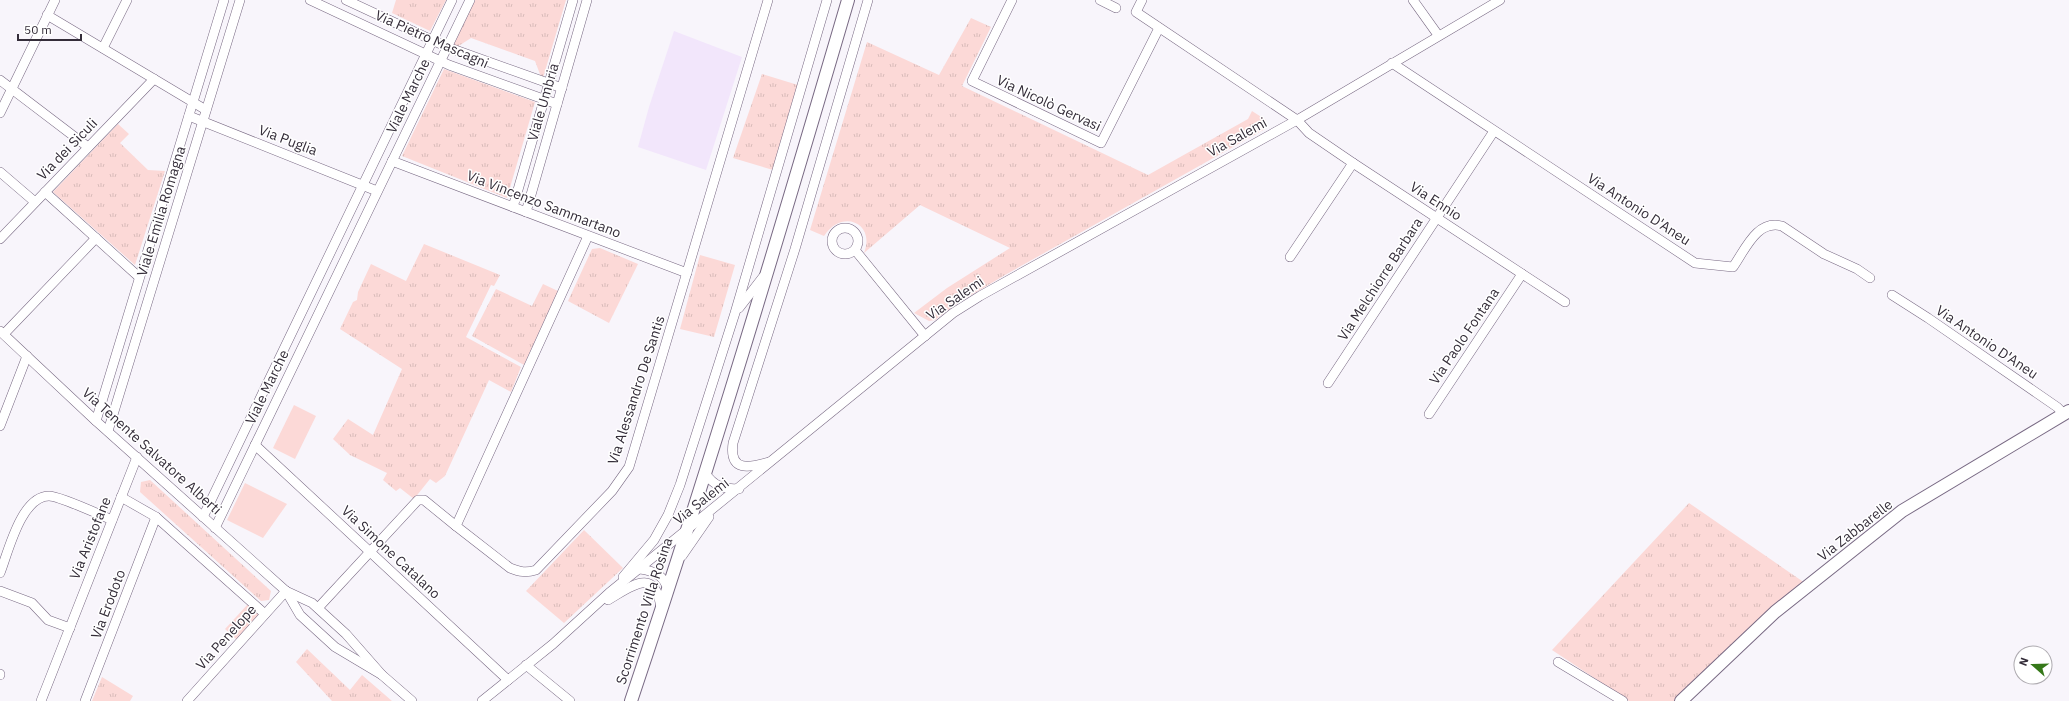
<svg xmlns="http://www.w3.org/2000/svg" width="2069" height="701" viewBox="0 0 2069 701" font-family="'IBM Plex Sans',sans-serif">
<defs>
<pattern id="grass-tufts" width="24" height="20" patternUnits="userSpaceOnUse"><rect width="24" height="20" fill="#fcd9d7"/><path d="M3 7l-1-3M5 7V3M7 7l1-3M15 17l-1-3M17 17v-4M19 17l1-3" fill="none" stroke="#d9bbb9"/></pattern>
<pattern id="forest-crowns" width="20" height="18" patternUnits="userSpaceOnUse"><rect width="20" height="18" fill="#fcd9d7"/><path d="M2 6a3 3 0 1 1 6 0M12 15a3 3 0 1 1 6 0" fill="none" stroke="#d9bbb9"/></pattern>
</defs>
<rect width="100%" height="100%" fill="#f8f5fb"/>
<polygon fill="#f2e6fb" points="674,31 742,57 706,170 638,147 649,107"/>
<g fill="url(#grass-tufts)">
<polygon points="396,0 446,0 430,31 392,13"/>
<polygon points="475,0 566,0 543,78 541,77 535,61 471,38 457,47 453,46"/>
<path d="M971,18L991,27L962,86L1148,175L1248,119L1252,111L1266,120L1265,129L1005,275L958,303L935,320L929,321L914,313L947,288L1010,248L920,205L864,253C876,223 842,208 824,236L810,230L867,42L939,75Z"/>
<polygon points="444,69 535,102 507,198 402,156"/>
<polygon points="762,74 798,85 773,170 733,158"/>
<polygon points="118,124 129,134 120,143 148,170 165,171 135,265 53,192"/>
<polygon points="424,244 500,275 494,286 491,285 466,337 521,367 511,392 489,380 445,476 436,483 430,479 414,499 400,488 396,491 383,480 387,473 350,455 333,439 348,419 373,435 402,369 340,329 353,302 357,300 358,292 371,264 406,281"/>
<polygon points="600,248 638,264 609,323 568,301 592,249"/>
<polygon points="700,255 735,265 714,337 680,329"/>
<polygon points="543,284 558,291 524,365 472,336 496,289 532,306"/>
<polygon points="150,480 271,591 269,600 261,601 140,492 141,482"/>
<polygon points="1689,503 1805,583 1674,701 1629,701 1552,650"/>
<polygon points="584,530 623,568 564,623 526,591"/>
<polygon points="307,649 350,690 362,675 392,701 332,701 296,662"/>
<polygon points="102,677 133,696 130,701 92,701"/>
</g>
<polygon fill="url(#forest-crowns)" points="248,604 260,615 237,640 225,629"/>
<g fill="#fcd9d7">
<polygon points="294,405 316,416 295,459 273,448"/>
<polygon points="245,483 287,504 263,538 227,520"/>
</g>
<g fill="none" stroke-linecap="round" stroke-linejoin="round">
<defs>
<g id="minor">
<polyline points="310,0 449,65 557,104"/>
<polyline points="346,0 447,47 562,88"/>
<polyline points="1012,0 972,81 1101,143 1159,28"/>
<polyline points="1100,0 1116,8"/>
<polyline points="1142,0 1136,12 1297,120 1309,133 1353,163 1565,302"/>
<polyline points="1413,0 1438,35"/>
<polyline points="47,15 206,110"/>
<polyline points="103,48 127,0"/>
<path d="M1392,63L1695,263L1733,267C1745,250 1757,219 1782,226L1824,254L1857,269L1870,278"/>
<polyline points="0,80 88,147"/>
<polyline points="0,113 55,0"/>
<polyline points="189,116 377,191"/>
<polyline points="392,161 687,273"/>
<polyline points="0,172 35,202"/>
<polyline points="45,192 139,277"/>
<polyline points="513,207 573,0"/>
<polyline points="526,212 587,0"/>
<circle cx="845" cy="241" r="13"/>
<path d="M588,236L456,526L510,568C520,572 526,573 536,570L612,491L629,467L768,0"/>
<polyline points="0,239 154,79"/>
<polyline points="855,250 925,336"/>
<polyline points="1290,257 1353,163"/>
<polyline points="1892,295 1928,318 2057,407 2064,414"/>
<polyline points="739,308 763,277"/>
<polyline points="0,331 96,421 286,591 300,615 335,647 382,675"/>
<polyline points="4,334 96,238"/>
<polyline points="1328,383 1494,131"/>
<polyline points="1429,414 1522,274"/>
<polyline points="96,421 224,0"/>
<polyline points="0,426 27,356"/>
<polyline points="108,431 240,0"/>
<polyline points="255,445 508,680"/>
<path d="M769,462C749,468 729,472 733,443L795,249L868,0"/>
<path d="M705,473C714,486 723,489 739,489"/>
<polyline points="121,497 156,517 265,614"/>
<polyline points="203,517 452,0"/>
<polyline points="215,528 470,0"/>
<polyline points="682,556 709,517"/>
<path d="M640,569C655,571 663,575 668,589"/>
<path d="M0,573C8,553 21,496 49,496C58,496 101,515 112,520"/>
<polyline points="623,577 654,540 668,515 680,485 735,313 827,0"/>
<polyline points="0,591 32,603 48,620 70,628"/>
<polyline points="286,591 312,603 346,634 382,675 412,701"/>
<path d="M608,600C632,586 655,566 661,608"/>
<polyline points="318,608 418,500 424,500 456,526"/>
<polyline points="1558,662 1623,701"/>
<polyline points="526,665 570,701"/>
<polyline points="0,674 0,675"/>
<polyline points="41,701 137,457"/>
<polyline points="85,701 156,517"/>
<polyline points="187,701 286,591"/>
<polyline points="482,701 553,644 609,593 953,313 980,296 1297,120 1500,0"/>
</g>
<g id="major">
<path d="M631,701C709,469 779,235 848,0"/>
<polyline points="1681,701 1775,612 1902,511 2069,411"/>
</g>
</defs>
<use href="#minor" stroke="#786983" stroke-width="10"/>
<use href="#major" stroke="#786983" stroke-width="14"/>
<use href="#minor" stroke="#fff" stroke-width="9"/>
<use href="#major" stroke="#fff" stroke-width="12"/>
</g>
<g text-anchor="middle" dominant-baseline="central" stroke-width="3" stroke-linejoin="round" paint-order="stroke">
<g font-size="14" fill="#342d39" stroke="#fff">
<text transform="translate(432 39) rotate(24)">Via Pietro Mascagni</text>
<text transform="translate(408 96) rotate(-64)">Viale Marche</text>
<text transform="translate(543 102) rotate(-74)">Viale Umbria</text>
<text transform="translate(1049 103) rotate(25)">Via Nicolò Gervasi</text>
<text transform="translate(1237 137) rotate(-29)">Via Salemi</text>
<text transform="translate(288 140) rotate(21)">Via Puglia</text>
<text transform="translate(67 149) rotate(-46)">Via dei Siculi</text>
<text transform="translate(1436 201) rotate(33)">Via Ennio</text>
<text transform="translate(544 204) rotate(21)">Via Vincenzo Sammartano</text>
<text transform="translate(1639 209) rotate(33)">Via Antonio D'Aneu</text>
<text transform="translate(161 211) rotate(-73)">Viale Emilia Romagna</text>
<text transform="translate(1380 279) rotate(-57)">Via Melchiorre Barbara</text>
<text transform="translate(955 298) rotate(-34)">Via Salemi</text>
<text transform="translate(1464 336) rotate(-56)">Via Paolo Fontana</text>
<text transform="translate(1987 342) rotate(34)">Via Antonio D'Aneu</text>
<text transform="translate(267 387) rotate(-64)">Viale Marche</text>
<text transform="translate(636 390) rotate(-72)">Via Alessandro De Santis</text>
<text transform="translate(152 451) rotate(42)">Via Tenente Salvatore Alberti</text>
<text transform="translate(701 501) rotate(-38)">Via Salemi</text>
<text transform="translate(1855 530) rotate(-38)">Via Zabbarelle</text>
<text transform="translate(90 538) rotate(-68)">Via Aristofane</text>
<text transform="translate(391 552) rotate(43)">Via Simone Catalano</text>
<text transform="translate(108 604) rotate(-69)">Via Erodoto</text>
<text transform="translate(644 611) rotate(-72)">Scorrimento Villa Rosina</text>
<text transform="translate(226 637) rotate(-48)">Via Penelope</text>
</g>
</g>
<g transform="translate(2033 665) rotate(290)"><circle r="19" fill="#ffffff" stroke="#aeabb0"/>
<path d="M0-3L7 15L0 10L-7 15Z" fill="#357819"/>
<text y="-6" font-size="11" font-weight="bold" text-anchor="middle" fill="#342d39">N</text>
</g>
<path d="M18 34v6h63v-6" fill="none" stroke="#342d39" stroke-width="2"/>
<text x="24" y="34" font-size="12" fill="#342d39" stroke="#ffffff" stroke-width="3" paint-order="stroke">50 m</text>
</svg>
